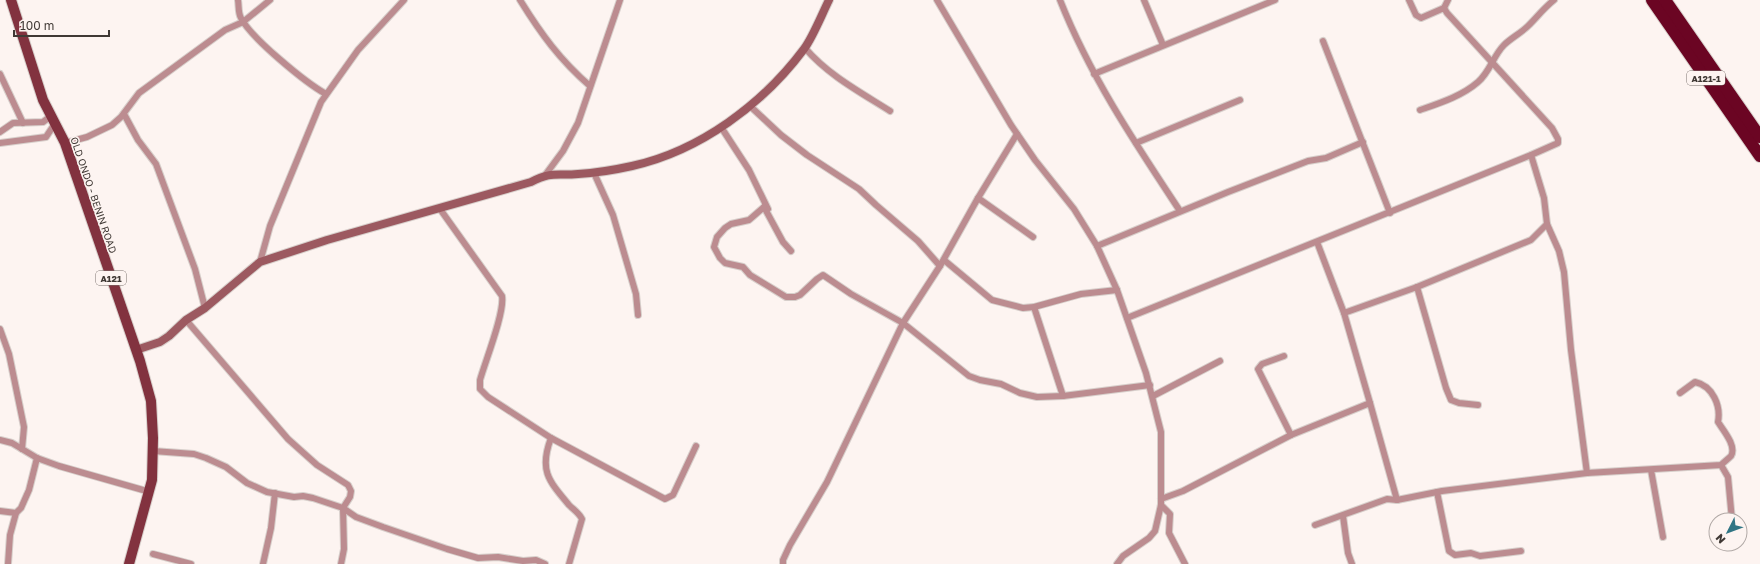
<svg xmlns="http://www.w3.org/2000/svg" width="1760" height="564" viewBox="0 0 1760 564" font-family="'Golos Text',sans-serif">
<rect width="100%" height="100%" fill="#fdf4f1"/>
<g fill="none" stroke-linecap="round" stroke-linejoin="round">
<defs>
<g id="street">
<path d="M238,0C239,6 238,13 241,18C251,38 306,83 326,94"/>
<path d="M520,0C541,34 560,60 590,86"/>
<polyline points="937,0 1011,125 1035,160 1074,209 1097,246 1117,290 1146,373 1161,432 1161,505 1155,531 1149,538 1123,556 1117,564"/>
<path d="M1060,0C1090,76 1135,143 1180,211"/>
<polyline points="1144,0 1163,45"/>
<polyline points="1444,8 1448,0"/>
<polyline points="1323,41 1390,213"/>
<path d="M805,48C828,75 860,92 890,111"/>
<polyline points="0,74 23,123"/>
<polyline points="1094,74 1275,0"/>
<polyline points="750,106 781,135 807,155 859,189 876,205 918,241 940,266"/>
<path d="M1420,110C1440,103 1462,96 1478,82C1490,72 1493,56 1504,45C1511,38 1521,33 1528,26C1537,17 1544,8 1554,0"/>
<polyline points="124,114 138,140 156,164 195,269 205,308"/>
<polyline points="721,127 749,170 768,209 764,207 783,242 791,251"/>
<polyline points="0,132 13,123 43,122 51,116"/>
<polyline points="0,143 46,137 54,125"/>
<polyline points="65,143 87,137 112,125 121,117 139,93 225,30 243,22 270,0"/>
<polyline points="1136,143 1240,100"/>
<polyline points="1531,155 1544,198 1547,224 1559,251 1564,272 1571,350 1587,473"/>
<polyline points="594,173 613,215 636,294 638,315"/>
<polyline points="546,174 563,151 578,123 620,0"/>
<polyline points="978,198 1033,237"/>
<polyline points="764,207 749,220 731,224 725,228 717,237 714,247 720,258 725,263 743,267 750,275 786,297 795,297 800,295 817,279 823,275 851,294 903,323 969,376 980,380 1001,384 1020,393 1037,397 1063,396 1150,385"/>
<path d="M440,209L502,296C505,312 485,362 480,380V389L488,397L551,438L665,499L673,495L696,446"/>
<polyline points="1317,242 1344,313 1370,403"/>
<polyline points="1097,246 1228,192 1308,161 1326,158 1363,142"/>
<polyline points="944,260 992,300 1023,308 1034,307 1081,294 1117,290"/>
<polyline points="260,262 270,226 321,102 358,50 404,0"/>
<polyline points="1417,287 1446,388 1451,400 1459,403 1478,405"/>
<polyline points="1034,307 1063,396"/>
<polyline points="1344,313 1417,287 1531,240 1547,224"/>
<polyline points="1127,318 1531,155 1558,143 1558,139 1552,128 1447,13 1444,8 1421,18 1416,15 1409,0"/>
<polyline points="186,320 288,439 317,465 348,485 351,491 350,497 343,508 344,549 341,564"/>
<polyline points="0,329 9,354 24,427 22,449"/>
<polyline points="1284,356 1262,364 1258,369 1291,435"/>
<polyline points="1153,396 1220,361"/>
<path d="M551,438C539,470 548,480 569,505C574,510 579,513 582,519L569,564"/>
<polyline points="0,440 12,443 37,458 59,466 150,492"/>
<polyline points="153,451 194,454 206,458 226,467 247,483 267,492 294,497 303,496 313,498 343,508 356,517 383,527 447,549 478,558 498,557 523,561 536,560 545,564"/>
<polyline points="1721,465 1728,477 1732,520"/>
<polyline points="1651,470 1663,537"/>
<polyline points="1437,492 1449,551 1455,555 1471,553 1480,556 1521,551"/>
<path d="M1161,499L1183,491L1291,435L1370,403L1397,500L1442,491L1587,473L1721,465C1724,462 1728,459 1731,456C1737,446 1723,430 1718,422C1721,406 1713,386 1695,382L1680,393"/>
<polyline points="1161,505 1170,514 1169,533 1185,564"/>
<polyline points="0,511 16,513"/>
<polyline points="1343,516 1348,553 1352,564"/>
<polyline points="1315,525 1387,499 1397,500"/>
<polyline points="153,554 191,564"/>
<polyline points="8,564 10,535 16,513 21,508 29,490 37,458"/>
<polyline points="263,564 271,528 275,493"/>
<polyline points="783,564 783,560 790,545 827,482 903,323 940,266 978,198 1017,134"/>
</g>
<path id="secondary" d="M136,350L160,342L169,336L186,320L205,308L260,262L327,240L531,182C552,171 556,176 578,174C596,173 614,170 632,166C700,151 763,104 804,49C813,37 822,14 829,0"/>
<polyline id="primary" points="11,0 43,100 65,143 140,361 151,401 153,438 152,480 129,564"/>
<g id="highway">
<polyline points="1652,0 1760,156"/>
<polyline points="1665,0 1760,137"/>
</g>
</defs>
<use href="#street" stroke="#d7cfcb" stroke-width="8"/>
<use href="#secondary" stroke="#d7cfcb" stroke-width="10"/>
<use href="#primary" stroke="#d7cfcb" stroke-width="12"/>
<use href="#highway" stroke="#d7cfcb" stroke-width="14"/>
<use href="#street" stroke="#bc8c90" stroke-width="6"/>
<use href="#secondary" stroke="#9c5960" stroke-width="8"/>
<use href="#primary" stroke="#82323f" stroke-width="10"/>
<use href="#highway" stroke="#6b0523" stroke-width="12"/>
</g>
<g text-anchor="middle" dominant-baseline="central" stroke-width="3" stroke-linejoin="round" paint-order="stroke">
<g fill="#fdf4f1" stroke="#79716d" stroke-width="1">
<rect x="1687" y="71" width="38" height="14" rx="3"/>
<rect x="96" y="271" width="30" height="14" rx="3"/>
</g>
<g font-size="9" font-weight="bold" fill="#403935">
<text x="1706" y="78">A121-1</text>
<text x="111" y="278">A121</text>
</g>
<g font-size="10" fill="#403935" stroke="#fdf4f1">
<text transform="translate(94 195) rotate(71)">OLD ONDO - BENIN ROAD</text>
</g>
</g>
<g transform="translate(1728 532) rotate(228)"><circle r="19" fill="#fdf4f1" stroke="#b1a9a6"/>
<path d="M0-3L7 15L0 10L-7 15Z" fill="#307584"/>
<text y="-6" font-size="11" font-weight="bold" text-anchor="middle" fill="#403935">N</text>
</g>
<path d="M14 30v6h95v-6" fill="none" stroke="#403935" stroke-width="2"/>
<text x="20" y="30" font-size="12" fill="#403935" stroke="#fdf4f1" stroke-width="3" paint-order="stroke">100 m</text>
</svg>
